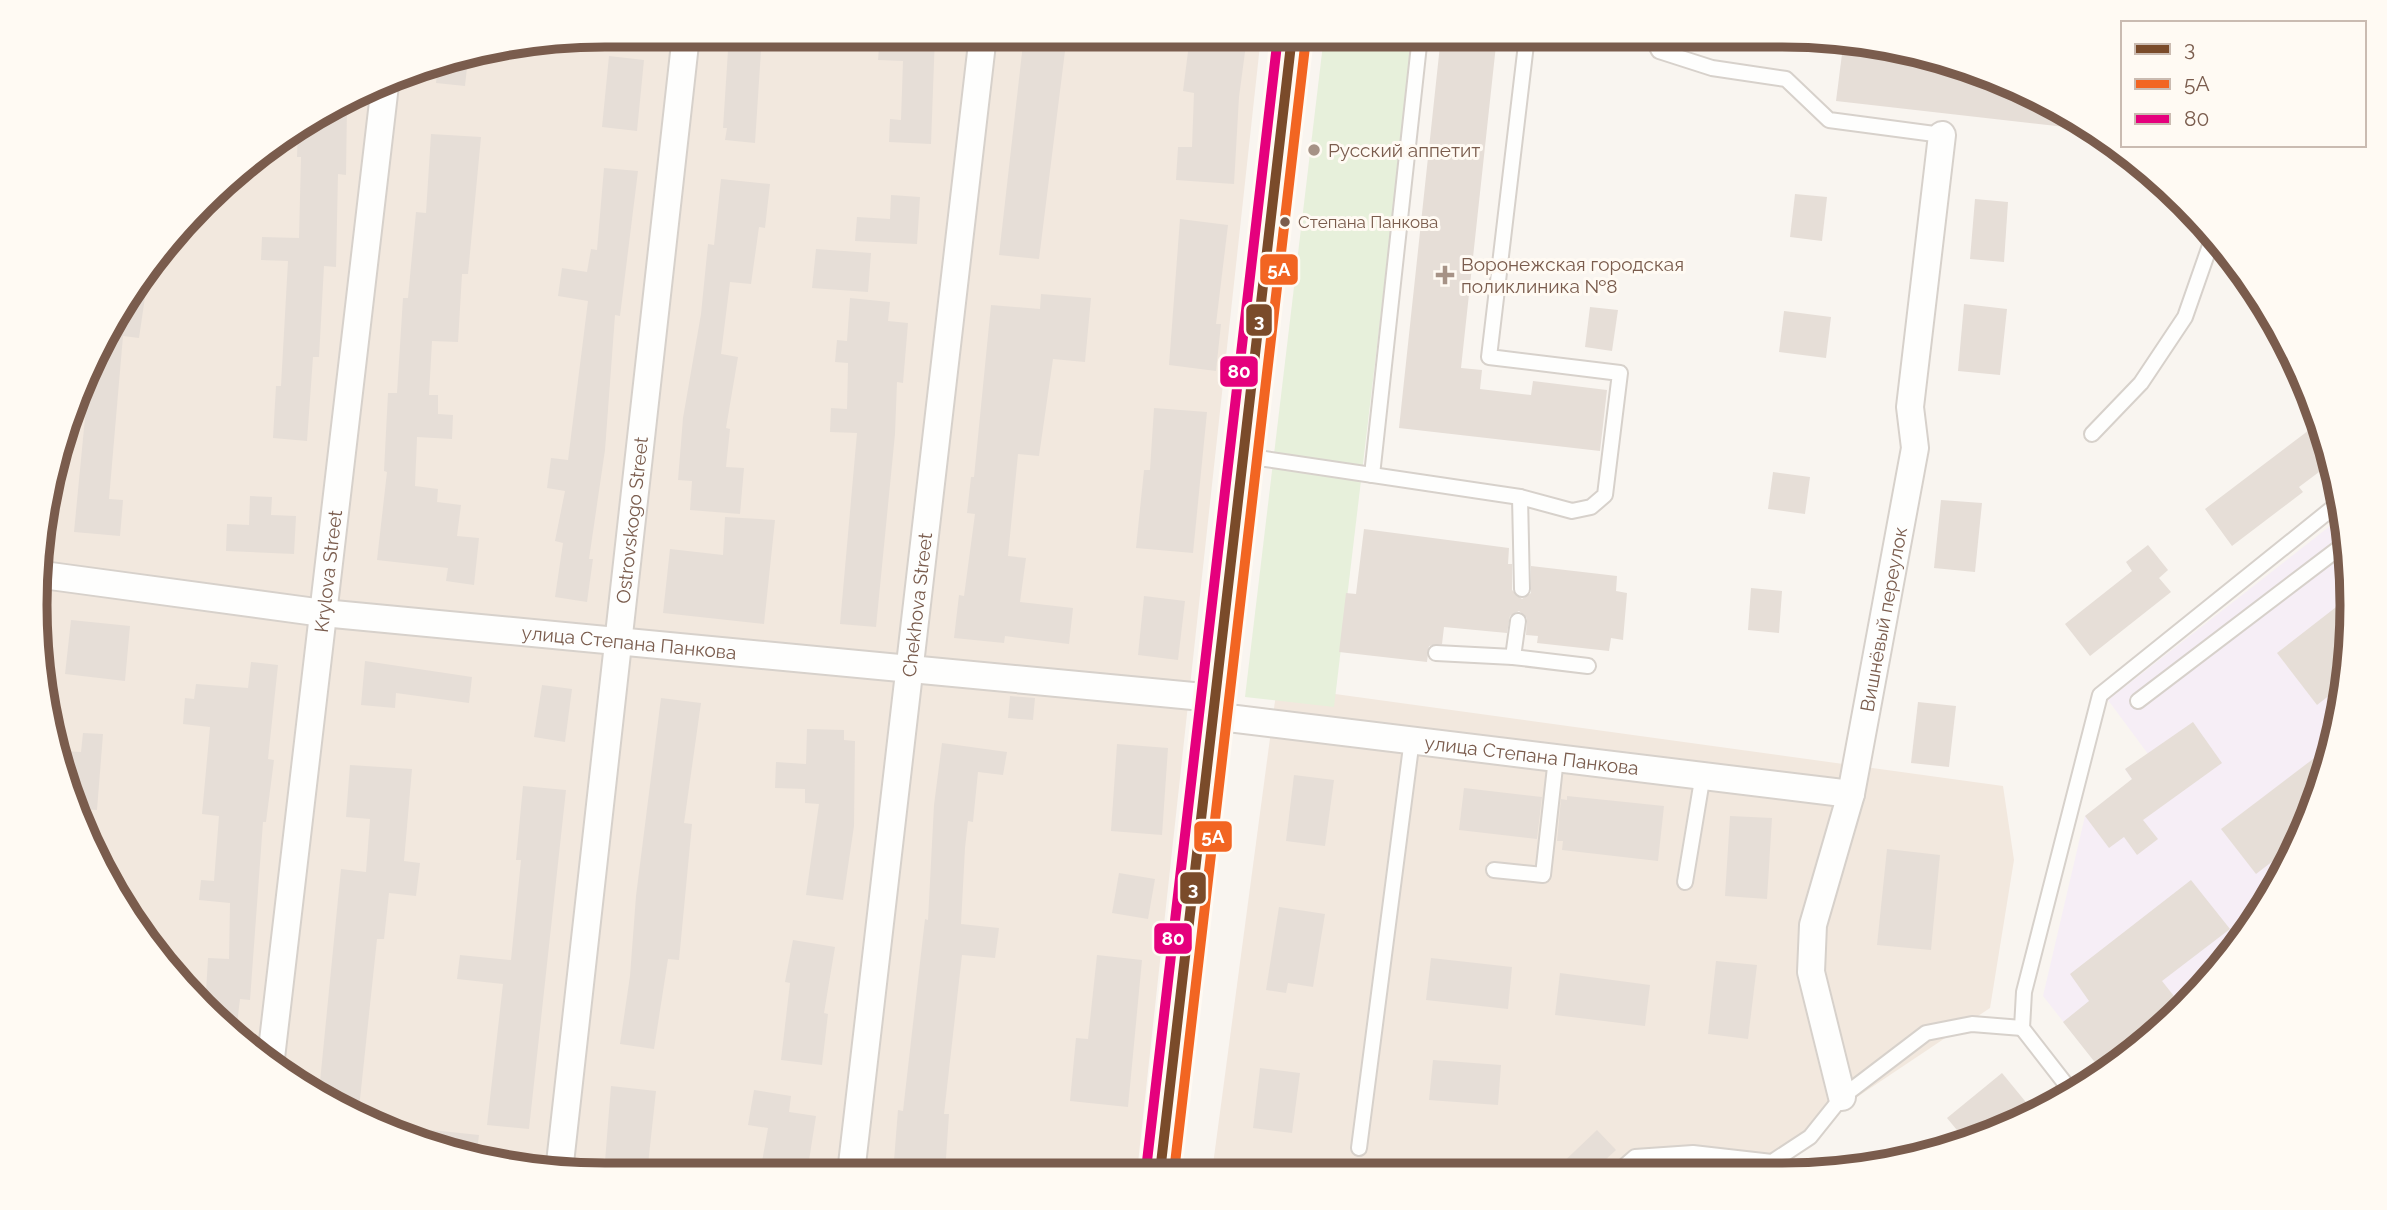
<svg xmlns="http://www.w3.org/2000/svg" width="2387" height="1210" viewBox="0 0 2387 1210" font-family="Raleway,sans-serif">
<rect width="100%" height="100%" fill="#f9f5f0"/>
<g fill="#f2e8de">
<polygon points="605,35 1261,36 1137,1172 568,1174 458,1156 353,1116 202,1008 94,857 40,679 46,493 79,387 131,289 258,153 421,65"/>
<polygon points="1277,686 2003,786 2014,860 1990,1008 1748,1170 1212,1172"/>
</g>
<polygon fill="#f6eef6" points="2344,515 2347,530 2351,642 2333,752 2293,857 2234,952 2129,1057 2103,1072 2043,996 2085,816 2132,780 2125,769 2148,754 2108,700"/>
<polygon fill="#e7f0db" points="1324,36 1414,36 1334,707 1245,697"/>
<g fill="#e6ded7">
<polygon points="729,35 762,35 755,143 725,140 727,128 723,128"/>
<polygon points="880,35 935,35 931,144 889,142 890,119 901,120 903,61 878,60"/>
<polygon points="1024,35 1067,35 1039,259 999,255"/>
<polygon points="1190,36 1247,37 1239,97 1234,184 1176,180 1178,147 1192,147 1194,93 1183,91"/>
<polygon points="1441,36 1497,36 1461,368 1482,370 1480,389 1531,395 1533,381 1607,390 1600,451 1399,428"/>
<polygon points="1842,54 1967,68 2034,94 2092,130 1836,101"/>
<polygon points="609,56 644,60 637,131 602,127"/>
<polygon points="468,58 465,86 436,83 438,63"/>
<polygon points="347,105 346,175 338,174 336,267 324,266 319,357 313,357 307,441 273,438 276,386 281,386 288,261 261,260 262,237 299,238 301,157 297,157 298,132"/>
<polygon points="431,134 481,137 468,274 462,274 458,342 432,341 429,395 438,395 438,414 453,415 452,439 417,437 415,486 438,489 437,502 461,505 457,536 479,538 474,585 446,581 448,568 377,560 387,472 384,471 388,393 397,393 403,298 408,298 416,212 426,213"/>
<polygon points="604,168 638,171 620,316 615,315 605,450 589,559 593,559 587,602 555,597 563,543 555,541 565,491 547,488 551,458 568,460 588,301 558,296 562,268 587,272 591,249 597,250"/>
<polygon points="721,179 770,184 765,228 759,227 751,284 730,282 721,354 738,357 726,428 730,429 726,467 744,468 740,514 690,510 692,481 678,480 683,418 701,314 708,244 714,245"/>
<polygon points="1795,194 1827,197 1822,241 1790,237"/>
<polygon points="891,195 920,197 917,244 855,241 857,217 890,219"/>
<polygon points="1975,199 2008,202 2004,262 1970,259"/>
<polygon points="1180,219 1228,225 1216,324 1221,324 1216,371 1169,365"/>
<polygon points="816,249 871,253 868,292 812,288"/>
<polygon points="149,270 139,338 123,336 109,499 123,500 120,536 74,532 90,366 131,289"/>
<polygon points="1041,294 1091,298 1085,362 1053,359 1039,456 1018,454 1008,556 1026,558 1020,602 1073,608 1069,644 1005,636 1004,643 954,638 959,595 964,596 975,514 967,513 971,477 974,477 991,305 1040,309"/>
<polygon points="850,298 890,302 888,321 908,323 903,383 897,382 895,434 876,627 840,624 857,433 830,432 831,408 847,409 848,363 835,362 837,340 847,341"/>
<polygon points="1964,304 2007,309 2000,375 1958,371"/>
<polygon points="1590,307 1618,310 1612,351 1585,347"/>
<polygon points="1784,311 1831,317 1826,358 1779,352"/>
<polygon points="1154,408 1207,412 1193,553 1136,548 1144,470 1150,470"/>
<polygon points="2321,421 2331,463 2299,487 2303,492 2232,546 2205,509"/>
<polygon points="1773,472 1810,477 1805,514 1768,509"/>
<polygon points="250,496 272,497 271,515 296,516 294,554 226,551 227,524 249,525"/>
<polygon points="1941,500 1982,503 1975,572 1934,568"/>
<polygon points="725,517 775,520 764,624 663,613 670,549 723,555"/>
<polygon points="1364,529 1509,548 1508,564 1512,564 1512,590 1522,599 1531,593 1531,566 1617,576 1616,591 1627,593 1623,640 1611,638 1609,651 1537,643 1538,636 1526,635 1527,618 1519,611 1510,616 1507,633 1444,627 1442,644 1429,646 1427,662 1339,652 1346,593 1356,594"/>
<polygon points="2148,545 2168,570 2159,578 2171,592 2090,656 2065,624 2132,571 2126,562"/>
<polygon points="1751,588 1782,591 1779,633 1748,630"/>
<polygon points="1144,596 1185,601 1178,660 1138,655"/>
<polygon points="2349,597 2351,642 2344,684 2317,705 2277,653"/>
<polygon points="71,620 130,626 125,681 65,674"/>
<polygon points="365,661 472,677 469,703 396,693 395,708 361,705"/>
<polygon points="251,662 278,665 268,759 274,760 266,822 263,822 250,1000 240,999 236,1033 205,1010 208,958 229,959 230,903 199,900 201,880 214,881 219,816 202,814 210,727 183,724 185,698 194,699 196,684 248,688"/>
<polygon points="542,685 572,689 565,742 534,737"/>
<polygon points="1010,696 1035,698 1033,720 1008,718"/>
<polygon points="661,698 701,703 684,823 692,824 679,960 668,959 654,1049 620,1044 630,976 636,896"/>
<polygon points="1918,702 1956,706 1949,767 1911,763"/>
<polygon points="2193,722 2222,763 2143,820 2158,839 2137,855 2124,837 2109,848 2085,816 2132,779 2125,769"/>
<polygon points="807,729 844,730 844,740 855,741 854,826 843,900 806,895 819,804 805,803 805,789 775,788 776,762 806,764"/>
<polygon points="83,733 103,734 97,810 79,809 62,751 81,752"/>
<polygon points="942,743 1007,752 1003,775 978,772 973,822 968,821 965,848 961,924 999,928 995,958 962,955 944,1114 949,1114 945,1173 893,1173 898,1110 903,1111 925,919 928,920 934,805"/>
<polygon points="2334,743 2299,841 2256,874 2221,829"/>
<polygon points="1117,744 1168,748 1162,835 1111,831"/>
<polygon points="350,765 412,769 404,861 420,863 416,896 389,893 384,939 377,939 358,1118 319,1092 341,869 366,872 370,819 346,817"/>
<polygon points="1294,775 1334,780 1325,846 1286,841"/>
<polygon points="523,786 566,790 529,1129 487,1125 503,984 457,979 460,955 511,960 521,860 516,860"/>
<polygon points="1464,788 1542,797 1537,839 1459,830"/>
<polygon points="1567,796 1664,806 1658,861 1562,850 1563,841 1557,841 1561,799 1567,800"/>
<polygon points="1730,816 1772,818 1767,899 1725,896"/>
<polygon points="1887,849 1940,855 1931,950 1877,945"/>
<polygon points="1119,873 1155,879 1148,919 1112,913"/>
<polygon points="2191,880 2230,929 2162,981 2181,1005 2146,1040 2143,1037 2101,1070 2063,1022 2089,1001 2070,974"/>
<polygon points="1279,907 1325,914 1313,987 1288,983 1286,993 1266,990"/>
<polygon points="793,940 835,947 824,1013 828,1014 822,1065 781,1060 790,983 785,982"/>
<polygon points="1097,955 1142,960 1128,1107 1070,1101 1076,1038 1088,1039"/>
<polygon points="1431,958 1512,967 1508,1009 1426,1000"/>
<polygon points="1716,961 1757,965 1748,1039 1708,1034"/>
<polygon points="1560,973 1650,985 1645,1026 1555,1015"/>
<polygon points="1433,1060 1501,1065 1498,1105 1429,1100"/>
<polygon points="1260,1068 1300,1073 1292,1133 1253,1128"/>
<polygon points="2002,1073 2034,1112 2000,1132 1966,1141 1947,1118"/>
<polygon points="611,1086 656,1091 647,1174 604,1174"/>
<polygon points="754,1090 791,1096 789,1112 816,1116 807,1173 760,1173 768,1128 748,1125"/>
<polygon points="403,1127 479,1135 476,1159 458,1156 401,1134"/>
<polygon points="1597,1130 1616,1150 1593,1171 1554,1171"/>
</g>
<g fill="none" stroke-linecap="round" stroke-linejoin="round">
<defs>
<g id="lane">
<polyline points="1651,36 1659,51 1712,68 1786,79 1829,120 1942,135"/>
<polyline points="2092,434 2141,383 2185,317 2214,234"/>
<polyline points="1245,456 1520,497 1572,511 1591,507 1605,495 1620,373 1489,357 1527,36"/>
<polyline points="1372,475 1420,36"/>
<polyline points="1520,497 1522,589"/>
<polyline points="1436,653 1513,657 1588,666"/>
<polyline points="1513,657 1518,621"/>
<polyline points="2138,701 2347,542"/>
<polyline points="1494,870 1543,875 1556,758"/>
<polyline points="1685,882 1703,774"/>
<polyline points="2071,1091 2022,1028 2024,992 2100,695 2340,502"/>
<polyline points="1359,1148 1412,739"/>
<polyline points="1619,1171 1635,1157 1693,1153 1772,1162 1810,1137 1842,1097 1926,1033 1972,1024 2022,1028"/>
</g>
<g id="street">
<path id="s1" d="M43,575L323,613L1214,698"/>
<path id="s2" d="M1212,716L1851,794"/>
<path id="s3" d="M271,1058L385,85"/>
<path id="s4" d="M1842,1097L1811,972L1813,925L1851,794L1915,448L1910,407L1942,135"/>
<path id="s5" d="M559,1172L686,35"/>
<path id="s6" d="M851,1173L983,35"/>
</g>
<polyline id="secondary" points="1160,1172 1292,36"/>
</defs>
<use href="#lane" stroke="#d7d1cb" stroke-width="18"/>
<use href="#street" stroke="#d7d1cb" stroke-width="30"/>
<use href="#secondary" stroke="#d9d2cb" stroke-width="40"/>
<polyline stroke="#dcd5d0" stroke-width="4.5" stroke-dasharray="2 5" stroke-linecap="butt" points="1887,59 1888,48"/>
<use href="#lane" stroke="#fefefd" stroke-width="14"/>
<use href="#street" stroke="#fefefd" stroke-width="26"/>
<use href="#secondary" stroke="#fefefd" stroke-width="37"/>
<defs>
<polyline id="bus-1" points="1160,1172 1292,36"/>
<polyline id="bus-2" points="1174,1172 1306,38"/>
<polyline id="bus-3" points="1146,1170 1278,36"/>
</defs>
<use href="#bus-1" stroke="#fffaf3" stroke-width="16"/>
<use href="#bus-2" stroke="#fffaf3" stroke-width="16"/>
<use href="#bus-3" stroke="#fffaf3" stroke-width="16"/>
<use href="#bus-1" stroke="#7a4b2a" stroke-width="10"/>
<use href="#bus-2" stroke="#f26522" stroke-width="10"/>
<use href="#bus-3" stroke="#e5007d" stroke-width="10"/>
</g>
<g fill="#a69286" stroke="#fffaf3" stroke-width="2.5">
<circle cx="1314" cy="150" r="7"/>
<path d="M1441.5 264.5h7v7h7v7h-7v7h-7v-7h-7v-7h7z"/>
</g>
<circle fill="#7a5c4d" stroke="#fffaf3" stroke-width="2.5" cx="1285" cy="222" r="6"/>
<g text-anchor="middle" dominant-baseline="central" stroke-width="6" stroke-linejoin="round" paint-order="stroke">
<g font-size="17" fill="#7a5c4d" stroke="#fffaf3" text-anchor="start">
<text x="1298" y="222">Степана Панкова</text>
</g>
<g font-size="19" fill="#7a5c4d" stroke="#fffaf3" text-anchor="start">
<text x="1328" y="150">Русский аппетит</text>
<text x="1461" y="264">Воронежская городская<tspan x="1461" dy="22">поликлиника №8</tspan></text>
</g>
<g font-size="19" fill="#7a5c4d" stroke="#fffaf3">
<text stroke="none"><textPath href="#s5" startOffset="656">Ostrovskogo Street</textPath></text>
<text stroke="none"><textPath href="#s3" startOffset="490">Krylova Street</textPath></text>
<text stroke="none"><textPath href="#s6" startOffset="572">Chekhova Street</textPath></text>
<text stroke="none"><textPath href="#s4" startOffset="490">Вишнёвый переулок</textPath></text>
<text stroke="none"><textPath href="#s1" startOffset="590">улица Степана Панкова</textPath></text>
<text stroke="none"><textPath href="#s2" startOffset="322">улица Степана Панкова</textPath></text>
</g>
</g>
<path d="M0 0H2387V1210H0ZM605 47H1782A558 558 0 0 1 2340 605V605A558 558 0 0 1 1782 1163H605A558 558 0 0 1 47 605V605A558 558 0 0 1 605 47Z" fill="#fffaf3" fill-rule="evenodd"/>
<path fill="none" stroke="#7a5c4d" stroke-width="9" d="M605 47H1782A558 558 0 0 1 2340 605V605A558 558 0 0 1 1782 1163H605A558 558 0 0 1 47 605V605A558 558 0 0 1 605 47Z"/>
<g stroke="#fffaf3" stroke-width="2.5">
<rect x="1259" y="253" width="40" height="33" rx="7" fill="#f26522"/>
<rect x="1245" y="303" width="28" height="34" rx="7" fill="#7a4b2a"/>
<rect x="1219" y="355" width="40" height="33" rx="7" fill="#e5007d"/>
<rect x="1193" y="820" width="40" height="33" rx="7" fill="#f26522"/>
<rect x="1179" y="871" width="28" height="34" rx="7" fill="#7a4b2a"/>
<rect x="1153" y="922" width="40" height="33" rx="7" fill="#e5007d"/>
</g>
<g font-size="19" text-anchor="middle" font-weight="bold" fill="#fff">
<text x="1279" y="276">5А</text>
<text x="1259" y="327">3</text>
<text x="1239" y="378">80</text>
<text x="1213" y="843">5А</text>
<text x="1193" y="895">3</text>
<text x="1173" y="945">80</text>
</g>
<rect x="2121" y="21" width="245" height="126" fill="#fffaf3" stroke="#cabbb1" stroke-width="2"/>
<rect x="2135" y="44" width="35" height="10" fill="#7a4b2a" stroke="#cabbb1" stroke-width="2"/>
<text x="2184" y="56" font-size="21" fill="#7a5c4d">3</text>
<rect x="2135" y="79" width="35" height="10" fill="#f26522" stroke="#cabbb1" stroke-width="2"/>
<text x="2184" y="91" font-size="21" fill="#7a5c4d">5А</text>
<rect x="2135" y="114" width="35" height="10" fill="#e5007d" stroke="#cabbb1" stroke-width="2"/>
<text x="2184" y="126" font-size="21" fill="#7a5c4d">80</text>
</svg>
